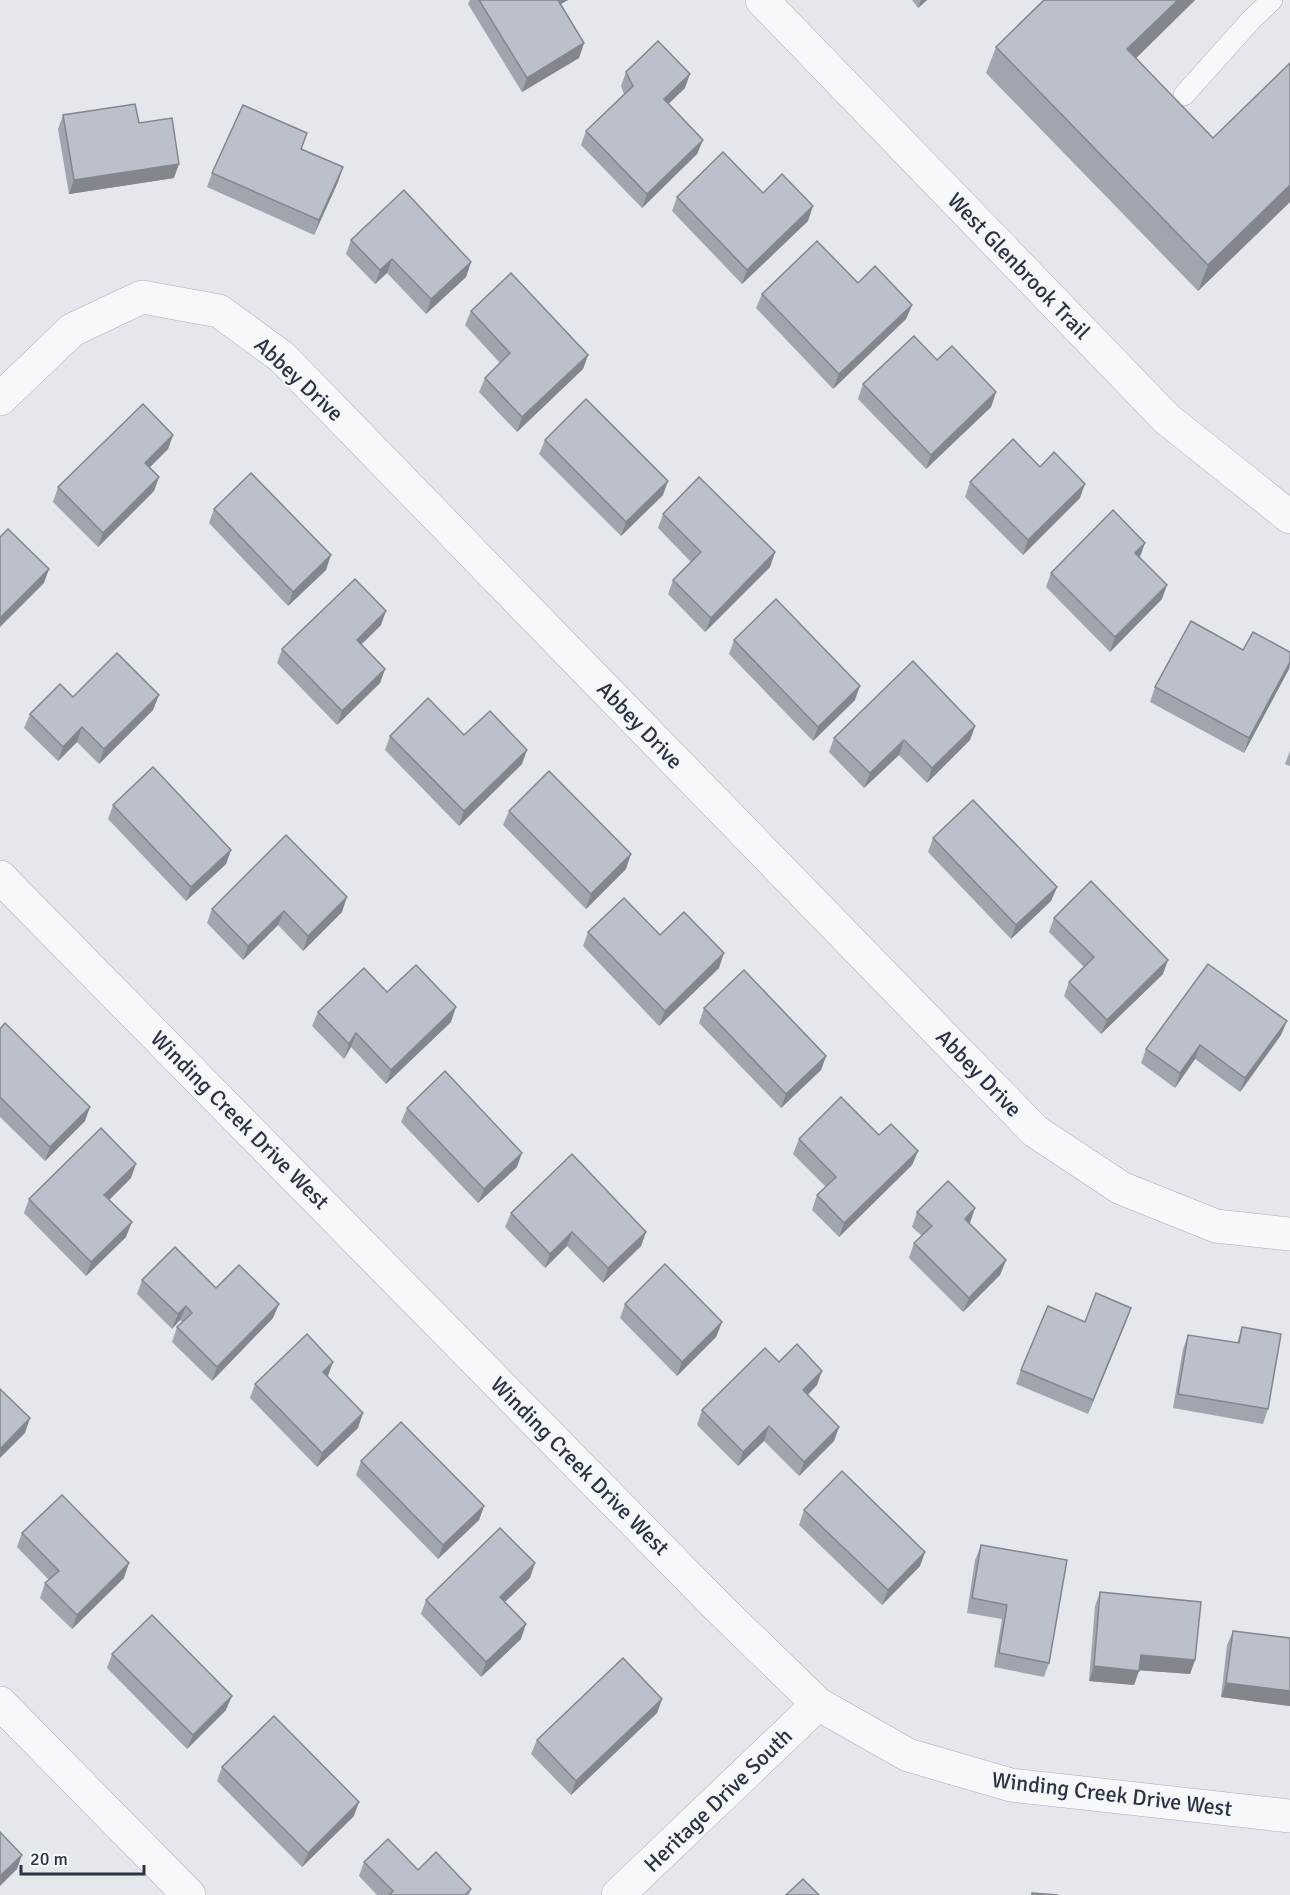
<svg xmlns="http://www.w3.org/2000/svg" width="1290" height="1895" viewBox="0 0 1290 1895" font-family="Signika,sans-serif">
<rect width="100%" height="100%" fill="#e4e7ec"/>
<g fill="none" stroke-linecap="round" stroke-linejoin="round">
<defs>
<polyline id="service" points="1184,95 1251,20 1272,0"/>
<g id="minor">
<polyline points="762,0 1167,419 1290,517"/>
<polyline points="0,399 72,330 142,297 219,311 282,357 1035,1131 1121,1188 1216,1226 1290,1234"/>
<polyline points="0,877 720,1609 818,1704 908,1755 1011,1785 1290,1816"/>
<polyline points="0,1703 189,1895"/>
<polyline points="618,1895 818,1704"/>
</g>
</defs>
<use href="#service" stroke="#a9aeb7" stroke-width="22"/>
<use href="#minor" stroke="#a9aeb7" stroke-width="34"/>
<use href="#service" stroke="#f7f8fa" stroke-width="21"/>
<use href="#minor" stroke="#f7f8fa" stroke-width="33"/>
</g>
<g fill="#a1a5ae">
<polygon points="470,0 568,0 561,4 584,43 579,58 522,92 468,4"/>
<polygon points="912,0 927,0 918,8"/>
<polygon points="1044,0 1195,0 1136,58 1213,138 1290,63 1290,202 1198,291 986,73 996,47"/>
<polygon points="626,72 685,88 668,104 703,140 697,154 642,208 581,145 586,131 624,94 621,86"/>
<polygon points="63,115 139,123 174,178 69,194 58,129"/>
<polygon points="301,149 343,167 338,182 314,235 207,187 212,173"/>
<polygon points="763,193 808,221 742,284 672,211 677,197"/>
<polygon points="351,240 471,262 466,277 426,314 387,273 375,284 346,254"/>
<polygon points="858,283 912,305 906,319 833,389 756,308 762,294"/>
<polygon points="471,311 588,355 583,369 517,432 479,392 485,378 500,363 465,325"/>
<polygon points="863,384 996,392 991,407 926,469 858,399"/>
<polygon points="173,435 168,449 150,467 159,477 154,491 98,547 53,502 58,487"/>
<polygon points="545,440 663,495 621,536 539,454"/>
<polygon points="1040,467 1080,498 1023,555 965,497 970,482"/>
<polygon points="214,509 326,570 288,606 209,523"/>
<polygon points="663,514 775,552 770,567 705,632 668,594 673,580 691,562 658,528"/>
<polygon points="1140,557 1139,558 1162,599 1110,652 1046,587 1051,573"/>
<polygon points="381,625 361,644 385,669 380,683 337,725 277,663 282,649"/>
<polygon points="734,640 855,700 813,741 729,654"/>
<polygon points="1243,650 1290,652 1290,665 1289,669 1244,753 1150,702 1155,687"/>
<polygon points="73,697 153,710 99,764 77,742 58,761 24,728 30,714"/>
<polygon points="975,726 970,740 927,783 899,755 864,788 829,752 834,738"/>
<polygon points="464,735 522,764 459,826 385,750 390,736"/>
<polygon points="1290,751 1290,766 1285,764"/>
<polygon points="113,805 231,850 226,864 186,901 108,819"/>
<polygon points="509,811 626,869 586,909 503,825"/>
<polygon points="933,838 1057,887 1051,901 1011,939 928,852"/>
<polygon points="212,909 342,912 303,951 278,925 243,960 207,923"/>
<polygon points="1054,918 1163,974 1101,1034 1064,996 1069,982 1084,967 1049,932"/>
<polygon points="588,932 660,935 719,968 659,1026 583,946"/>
<polygon points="387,992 451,1022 386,1084 351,1047 344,1059 312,1026 318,1012"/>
<polygon points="704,1008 826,1056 821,1070 781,1108 699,1023"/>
<polygon points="0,1029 85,1121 45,1161 0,1117"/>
<polygon points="1281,1035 1240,1092 1195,1059 1175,1088 1141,1063 1146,1049"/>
<polygon points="407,1108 517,1167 478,1203 401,1122"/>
<polygon points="879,1135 918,1151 912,1165 839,1237 812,1210 817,1195 826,1187 793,1154 799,1139"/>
<polygon points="131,1178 109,1200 126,1237 86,1276 24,1213 29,1199"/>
<polygon points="975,1208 969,1224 1006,1260 1000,1275 963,1312 909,1258 914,1243 922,1236 912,1227 917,1212"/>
<polygon points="511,1213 646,1232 641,1246 603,1283 567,1246 545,1268 505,1227"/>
<polygon points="142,1280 216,1288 273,1318 212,1381 172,1342 177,1327 182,1322 180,1320 172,1329 137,1294"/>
<polygon points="625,1304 722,1322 716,1337 677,1376 620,1318"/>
<polygon points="1085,1322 1126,1322 1088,1414 1016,1384 1021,1370"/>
<polygon points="1242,1327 1268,1409 1263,1424 1173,1408 1183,1349 1188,1335 1237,1343"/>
<polygon points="779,1362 817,1385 808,1395 839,1427 834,1441 799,1476 764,1441 738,1466 697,1425 702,1410"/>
<polygon points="328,1376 358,1428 317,1467 250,1398 255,1384"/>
<polygon points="361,1461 484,1506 479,1520 438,1559 356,1475"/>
<polygon points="804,1510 925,1552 920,1566 882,1605 799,1525"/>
<polygon points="22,1533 124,1578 72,1629 40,1598 45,1583 49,1580 17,1547"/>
<polygon points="981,1545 1049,1663 1044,1677 994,1667 1002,1619 967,1613 975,1560"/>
<polygon points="530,1578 505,1602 521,1639 481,1677 421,1614 426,1600"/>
<polygon points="1100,1592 1195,1660 1190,1674 1139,1670 1134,1685 1089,1681 1095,1606"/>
<polygon points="1233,1631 1290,1638 1290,1706 1221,1697 1227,1645"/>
<polygon points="112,1654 226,1710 187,1749 107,1668"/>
<polygon points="662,1699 657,1713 571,1795 531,1754 537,1740"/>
<polygon points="222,1767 354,1816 302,1867 217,1781"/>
<polygon points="364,1862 471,1889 469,1895 377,1895 359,1876"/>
</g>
<g fill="#83868d">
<polygon points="554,0 568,0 550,10"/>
<polygon points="921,0 927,0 918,8"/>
<polygon points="1178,0 1195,0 1118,76 1127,49"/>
<polygon points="584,43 579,58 522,92 527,78"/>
<polygon points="690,74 685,88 658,114 664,99"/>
<polygon points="703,140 697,154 642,208 647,194"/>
<polygon points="179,164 174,178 69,194 74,180"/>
<polygon points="343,167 338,182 314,235 319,220"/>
<polygon points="1290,185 1290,202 1198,291 1208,265"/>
<polygon points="813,206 808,221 742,284 747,270"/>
<polygon points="392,259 387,273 375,284 380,270"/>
<polygon points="471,262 466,277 426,314 431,299"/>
<polygon points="912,305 906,319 833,389 839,374"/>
<polygon points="588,355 583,369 517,432 522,417"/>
<polygon points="996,392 991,407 926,469 931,455"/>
<polygon points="173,435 168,449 140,477 145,463"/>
<polygon points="159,477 154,491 98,547 103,533"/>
<polygon points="668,481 663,495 621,536 626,522"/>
<polygon points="1085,484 1080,498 1023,555 1028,540"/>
<polygon points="1145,543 1140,557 1129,568 1135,553"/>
<polygon points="775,552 770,567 705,632 711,618"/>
<polygon points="331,555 326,570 288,606 293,592"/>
<polygon points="49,569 44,583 0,627 0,618"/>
<polygon points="1167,585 1162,599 1110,652 1115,637"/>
<polygon points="386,611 381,625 352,654 357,640"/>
<polygon points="1290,662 1289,669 1244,753 1249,738"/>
<polygon points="385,669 380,683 337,725 342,711"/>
<polygon points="860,686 855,700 813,741 818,727"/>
<polygon points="159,695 153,710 99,764 104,749"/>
<polygon points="975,726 970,740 927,783 932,768"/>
<polygon points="82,727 77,742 58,761 63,747"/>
<polygon points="904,740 899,755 864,788 870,773"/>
<polygon points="527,750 522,764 459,826 464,811"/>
<polygon points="231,850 226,864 186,901 191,887"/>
<polygon points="631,854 626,869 586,909 591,894"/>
<polygon points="1057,887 1051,901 1011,939 1016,925"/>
<polygon points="347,897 342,912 303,951 308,936"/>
<polygon points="284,911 278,925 243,960 248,946"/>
<polygon points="724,953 719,968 659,1026 665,1011"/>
<polygon points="1168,960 1163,974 1101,1034 1107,1020"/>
<polygon points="456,1007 451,1022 386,1084 391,1070"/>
<polygon points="1287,1021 1281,1035 1240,1092 1245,1078"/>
<polygon points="356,1033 351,1047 344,1059 349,1044"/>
<polygon points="1200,1045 1195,1059 1175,1088 1180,1073"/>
<polygon points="826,1056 821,1070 781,1108 786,1094"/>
<polygon points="90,1107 85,1121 45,1161 50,1147"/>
<polygon points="918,1151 912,1165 839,1237 844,1223"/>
<polygon points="522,1153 517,1167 478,1203 484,1189"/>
<polygon points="136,1164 131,1178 99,1210 104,1195"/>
<polygon points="975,1208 970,1223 960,1233 965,1219"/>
<polygon points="132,1222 126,1237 86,1276 91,1262"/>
<polygon points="572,1232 567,1246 545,1268 550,1254"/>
<polygon points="646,1232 641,1246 603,1283 608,1268"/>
<polygon points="1006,1260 1000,1275 963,1312 969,1298"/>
<polygon points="279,1304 273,1318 212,1381 217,1367"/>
<polygon points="186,1306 180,1320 172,1329 178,1314"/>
<polygon points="1131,1308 1126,1322 1088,1414 1093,1400"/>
<polygon points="722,1322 716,1337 677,1376 682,1362"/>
<polygon points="333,1362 328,1376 318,1386 323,1372"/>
<polygon points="822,1371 817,1385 798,1404 803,1390"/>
<polygon points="363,1413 358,1428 317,1467 322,1453"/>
<polygon points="30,1418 25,1433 0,1458 0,1449"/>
<polygon points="769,1426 764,1441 738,1466 743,1452"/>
<polygon points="839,1427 834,1441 799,1476 804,1462"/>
<polygon points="484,1506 479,1520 438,1559 443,1545"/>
<polygon points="925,1552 920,1566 882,1605 888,1590"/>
<polygon points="129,1563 124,1578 72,1629 77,1615"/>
<polygon points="535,1563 530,1578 495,1611 500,1597"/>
<polygon points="526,1624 521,1639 481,1677 486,1662"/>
<polygon points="1141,1655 1195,1660 1190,1674 1135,1670"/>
<polygon points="1094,1666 1139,1671 1134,1685 1089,1681"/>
<polygon points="1226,1683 1290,1691 1290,1706 1221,1697"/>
<polygon points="232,1696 226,1710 187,1749 193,1735"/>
<polygon points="662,1699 657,1713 571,1795 576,1781"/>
<polygon points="359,1802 354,1816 302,1867 308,1853"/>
<polygon points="22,1855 17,1869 0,1886 0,1876"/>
</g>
<g fill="#bbc0ca" stroke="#83868d" stroke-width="1.5">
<polygon points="479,0 558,0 584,43 527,78"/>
<polygon points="1044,0 1178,0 1127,49 1213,138 1290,63 1290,185 1208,265 996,47"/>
<polygon points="658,41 690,74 664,99 703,140 647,194 586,131 633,86 626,72"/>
<polygon points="135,104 139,123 172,118 179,164 74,180 63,115"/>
<polygon points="243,105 307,133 301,149 343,167 319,220 212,173"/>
<polygon points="723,152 763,193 782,174 813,206 747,270 677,197"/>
<polygon points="404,190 471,262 431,299 392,259 380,270 351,240"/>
<polygon points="817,241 858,283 875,266 912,305 839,374 762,294"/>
<polygon points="511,273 588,355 522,417 485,378 510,353 471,311"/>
<polygon points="914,336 937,360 952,346 996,392 931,455 863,384"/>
<polygon points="586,399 668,481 626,522 545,440"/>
<polygon points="143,404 173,435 145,463 159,477 103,533 58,487"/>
<polygon points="1013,439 1040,467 1054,452 1085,484 1028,540 970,482"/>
<polygon points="251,473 331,555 293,592 214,509"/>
<polygon points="699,477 775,552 711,618 673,580 701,552 663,514"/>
<polygon points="1113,510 1145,543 1135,553 1167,585 1115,637 1051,573"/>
<polygon points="8,529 49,569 0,618 0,537"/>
<polygon points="355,579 386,611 357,640 385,669 342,711 282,649"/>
<polygon points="776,599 860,686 818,727 734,640"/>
<polygon points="1191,621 1243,650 1253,632 1290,652 1290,662 1249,738 1155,687"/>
<polygon points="117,653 159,695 104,749 82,727 63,747 30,714 60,684 73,697"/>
<polygon points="913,661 975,726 932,768 904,740 870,773 834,738"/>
<polygon points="428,698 464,735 490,711 527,750 464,811 390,736"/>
<polygon points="153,767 231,850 191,887 113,805"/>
<polygon points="549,771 631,854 591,894 509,811"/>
<polygon points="973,800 1057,887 1016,925 933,838"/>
<polygon points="286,835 347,897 308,936 284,911 248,946 212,909"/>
<polygon points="1091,881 1168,960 1107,1020 1069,982 1094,957 1054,918"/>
<polygon points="624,898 660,935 684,912 724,953 665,1011 588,932"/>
<polygon points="1208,964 1287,1021 1245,1078 1200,1045 1180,1073 1146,1049"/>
<polygon points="416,965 456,1007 391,1070 356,1033 349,1044 318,1012 364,968 387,992"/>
<polygon points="744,970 826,1056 786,1094 704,1008"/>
<polygon points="5,1023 90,1107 50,1147 0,1097 0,1029"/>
<polygon points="445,1071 522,1153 484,1189 407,1108"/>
<polygon points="841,1097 879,1135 891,1124 918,1151 844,1223 817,1195 836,1177 799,1139"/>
<polygon points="101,1128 136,1164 104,1195 132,1222 91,1262 29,1199"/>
<polygon points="572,1154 646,1232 608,1268 572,1232 550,1254 511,1213"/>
<polygon points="948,1181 975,1208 965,1219 1006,1260 969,1298 914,1243 932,1226 917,1212"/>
<polygon points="175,1247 216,1288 239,1265 279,1304 217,1367 177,1327 192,1313 186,1306 178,1314 142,1280"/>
<polygon points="665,1264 722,1322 682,1362 625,1304"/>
<polygon points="1096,1293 1131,1308 1093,1400 1021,1370 1048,1306 1085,1322"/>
<polygon points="1242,1327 1281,1334 1268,1409 1178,1394 1188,1335 1239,1343"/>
<polygon points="307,1334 333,1362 323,1372 363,1413 322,1453 255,1384"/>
<polygon points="797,1344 822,1371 803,1390 839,1427 804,1462 769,1426 743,1452 702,1410 765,1348 779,1362"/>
<polygon points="0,1389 30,1418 0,1449"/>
<polygon points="401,1422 484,1506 443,1545 361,1461"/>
<polygon points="842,1471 925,1552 888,1590 804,1510"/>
<polygon points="62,1495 129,1563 77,1615 45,1583 59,1571 22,1533"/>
<polygon points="500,1528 535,1563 500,1597 526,1624 486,1662 426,1600"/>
<polygon points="981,1545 1067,1560 1049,1663 999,1653 1007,1605 972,1598"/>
<polygon points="1100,1592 1201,1602 1195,1660 1141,1655 1139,1671 1094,1666"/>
<polygon points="152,1615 232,1696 193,1735 112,1654"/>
<polygon points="1233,1631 1290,1638 1290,1691 1226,1683"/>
<polygon points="623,1658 662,1699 576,1781 537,1740"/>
<polygon points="274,1716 359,1802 308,1853 222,1767"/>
<polygon points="0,1832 22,1855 0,1876"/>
<polygon points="388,1839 418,1870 436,1852 471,1889 465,1895 389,1895 393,1891 364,1862"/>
<polygon points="803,1879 819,1895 786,1895"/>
<polygon points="1032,1893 1058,1895 1032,1895"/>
</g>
<g text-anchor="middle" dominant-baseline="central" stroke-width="4.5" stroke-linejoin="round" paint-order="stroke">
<g font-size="22" fill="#2b3445" stroke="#f4f6f9">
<text transform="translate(1019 266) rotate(46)">West Glenbrook Trail</text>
<text transform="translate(299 379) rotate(43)">Abbey Drive</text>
<text transform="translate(640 725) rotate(46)">Abbey Drive</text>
<text transform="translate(979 1073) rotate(46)">Abbey Drive</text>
<text transform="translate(240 1120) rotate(45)">Winding Creek Drive West</text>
<text transform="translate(580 1466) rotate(45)">Winding Creek Drive West</text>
<text transform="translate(1112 1794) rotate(7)">Winding Creek Drive West</text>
<text transform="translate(718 1800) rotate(-44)">Heritage Drive South</text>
</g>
</g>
<path d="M21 1865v9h123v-9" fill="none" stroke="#2b3445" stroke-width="3"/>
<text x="30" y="1865" font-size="18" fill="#2b3445" stroke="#f4f6f9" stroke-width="4.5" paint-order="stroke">20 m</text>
</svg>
